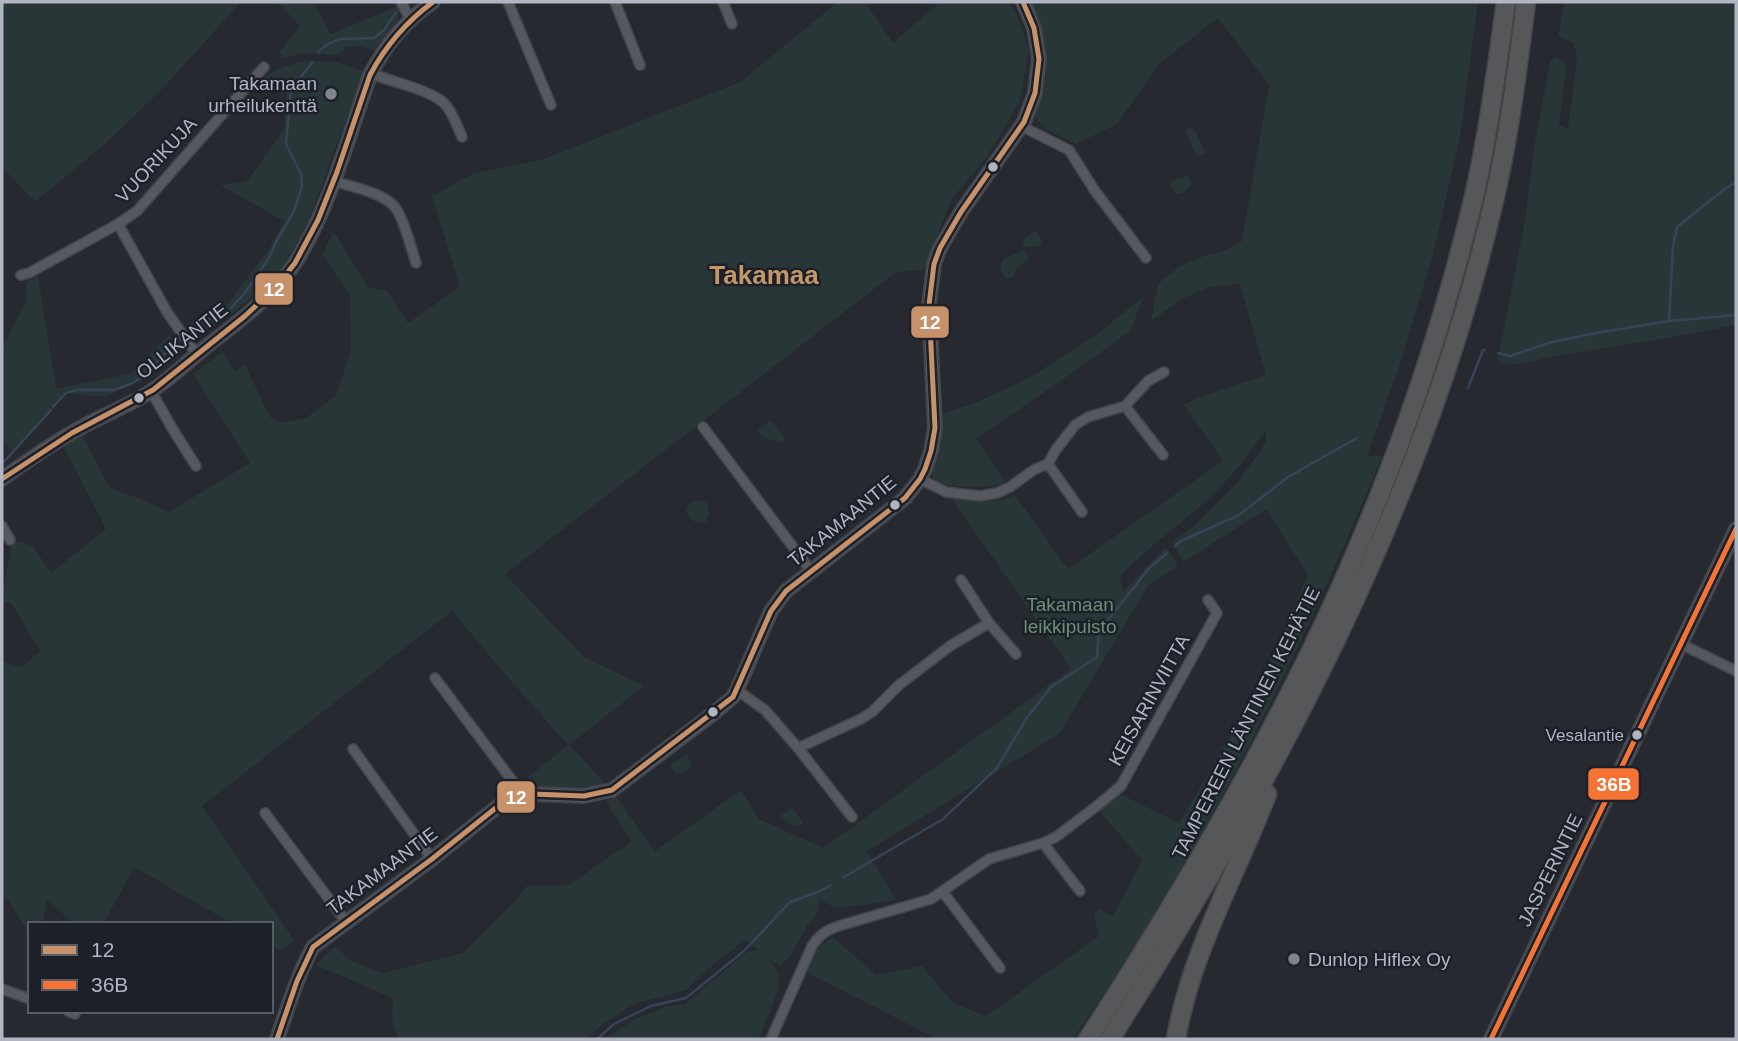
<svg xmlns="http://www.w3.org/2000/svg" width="1738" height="1041" viewBox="0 0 1738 1041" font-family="Helvetica,sans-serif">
<rect width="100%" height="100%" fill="#262930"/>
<g fill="#283638">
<polygon points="2,2 241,2 161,90 106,143 35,202 2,167"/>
<polygon points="277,2 313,2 331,34 398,6 399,18 374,50 358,46 347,47 338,55 303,53 284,58 279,53 300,26"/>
<path d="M838,2H865L893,43L940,2H1008L1016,12L1029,51L1019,103L987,157L952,199L923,270L896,272L505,574L584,657L644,686L569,745L607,785C581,794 553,789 525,787L522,782L568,745L510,680L452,611L202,806L294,940L281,951L271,945V924H233L134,867L104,923L74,924L47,899L43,924H30V958L25,927L8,900L2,895V662L22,667L40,651L11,603L2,602V595L12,545L17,541L33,546L51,573L106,529L64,447L82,435L110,488L138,498L169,512L250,463L193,374L223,352L234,371L245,365L270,417L280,423L306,418L336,396L351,351L350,295L322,254L334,232L368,287L387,291L408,323L460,287L432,196L474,173L541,160L740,82Z"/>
<path d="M1027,2H1478L1460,137L1433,254L1401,361L1367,456H1382C1299,658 1198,860 1073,1039H937L812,975L807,971L817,948L833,937L876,975L922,966L953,1003L986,1016L1099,936L1094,916L1098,909L1113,916L1142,860L1100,812L1118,793L1179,823L1214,765L1267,667L1308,575L1266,509L1184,562L1172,542L1190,529L1236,484L1266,443V430L1240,465L1224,483L1201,506L1153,545L1120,576L1123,592L1166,547L1178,566L1148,586L1060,733L867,851L896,900L836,908L820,900L816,916L808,924L791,955L780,966L771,961L778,972L779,988L759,1039H605L635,1019L668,1006L685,1004L747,952L758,950L746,940L714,964L686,990L635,1004L604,1023L586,1039H398L392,1019L393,998L316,965L335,946L351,961L382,973L463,953L512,904L527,886L569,885L631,842L606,801L616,797L655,851L741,790L759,819L823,848L1071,669L951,498C975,501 992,505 1015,495L1068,569L1223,461L1184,405L1196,398L1266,375L1240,284L1209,287L1184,298L1151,321L1158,284L1180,266L1204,256L1224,251L1242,241L1269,85L1218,18L1160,63L1117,124L1076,144L1046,129L1034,116L1046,75L1037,25Z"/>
<path d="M1565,2H1736V325C1678,337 1619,346 1560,355C1541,358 1522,367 1502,364L1498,359L1525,220L1535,142L1550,62L1555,58L1563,60L1566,69L1559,125L1568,129L1577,57L1574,43L1558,36Z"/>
<path d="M307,61L336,62L363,71L349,111L305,231L280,270L257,292L229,316L204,332L194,333L190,323L223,310L270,248L284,221L220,185L246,182L284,130L287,88L261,80C276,69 288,64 307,61Z"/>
<polygon points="1188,128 1194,129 1206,153 1197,157 1186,133 1185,131"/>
<polygon points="1187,174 1192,184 1182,193 1176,194 1170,186 1171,181 1183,178"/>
<polygon points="1036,231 1039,235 1042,243 1040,246 1025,247 1022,243 1026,237"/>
<path d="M1022,251L1025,252L1029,258L1016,269L1014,277L1007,279C1002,274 997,263 1005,258C1008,256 1017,254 1022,251Z"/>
<polygon points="38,276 56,389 132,373 145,358 170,335 177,350 150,376 104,397 67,393 12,452 2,438 2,348 27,300 26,282"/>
<path d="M1143,297L1131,330L1078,369L976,439L1006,482C980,490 962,487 936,483L931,473L939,441V415L977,402L1027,379L1096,335Z"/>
<polygon points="770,420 784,436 784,439 781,442 766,439 757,431"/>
<path d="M700,500L704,501L708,505L709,513L706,522C684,526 679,502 700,500Z"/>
<polygon points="687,754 691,765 690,769 677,775 670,765"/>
<polygon points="792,808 803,822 799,826 790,824 780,816"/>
</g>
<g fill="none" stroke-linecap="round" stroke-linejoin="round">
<g stroke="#374357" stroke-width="2.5">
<polyline points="318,52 328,44 340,39 374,38 384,30 396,12"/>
<polyline points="1669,320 1673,246 1677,227 1722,191 1736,182"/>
<polyline points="188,331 207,319 217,318 228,311 244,294 269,258 276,242 294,211 302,186 301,174 286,144 291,89 313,62"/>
<polyline points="1498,353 1510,356 1548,343 1596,333 1669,321 1736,315"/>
<polyline points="1468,388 1483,350 1485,350"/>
<polyline points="53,407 66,393 77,390 113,390 131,384 145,375 178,339"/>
<polyline points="2,464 51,410"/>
<polyline points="1175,546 1181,541 1239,515 1288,477 1357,438"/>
<polyline points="844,877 943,819 997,768 1026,719 1051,687 1097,657 1099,631 1150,567 1167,553"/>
<polyline points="597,1039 614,1024 651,1006 686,998 744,951 790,902 818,892 831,885"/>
</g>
<defs>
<g id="street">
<polyline points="401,2 410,19"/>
<polyline points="508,2 551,105"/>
<polyline points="615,2 640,65"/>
<polyline points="723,2 732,24"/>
<path d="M370,75L378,76C397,83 429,90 444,103C453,112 457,126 462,137"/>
<polyline points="1021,126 1069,150 1095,191 1146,258"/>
<path d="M333,181C352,187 387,193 397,210C405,223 411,248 416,263"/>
<polyline points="118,224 167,312 197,355"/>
<polyline points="21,275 29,273 118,224 137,211 264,67"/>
<polyline points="151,391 175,433 196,466"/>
<polyline points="1125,406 1163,455"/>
<polyline points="703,427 811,571"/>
<polyline points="1048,464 1082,512"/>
<polyline points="920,479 946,492 980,496 997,493 1010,487 1035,469 1048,464 1055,451 1075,425 1088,417 1125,406 1148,381 1164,372"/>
<polyline points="2,526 10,540"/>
<polyline points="961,580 989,623 1016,654"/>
<polyline points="1681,644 1736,671"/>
<polyline points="435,678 523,795"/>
<polyline points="737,690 765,710 798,748 861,719 872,712 899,685 950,646 989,623"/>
<polyline points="798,748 852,817"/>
<polyline points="353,749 432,859"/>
<polyline points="265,813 346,922"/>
<polyline points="1043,843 1080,891"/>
<polyline points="943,892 1000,968"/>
<polyline points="2,989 30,999"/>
<polyline points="68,1011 75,1014"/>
<path d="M771,1039L812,946C820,934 828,929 842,925L931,899L989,859L1043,843L1056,837L1098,805L1121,786L1217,613L1208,600"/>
</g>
<g id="secondary">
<path d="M2,479C27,461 54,442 82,427C105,414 131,405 153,390C174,376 191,358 211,343C241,320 274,295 295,263C329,210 349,135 370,75C386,44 404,22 433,2"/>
<path d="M277,1039C288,1008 297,976 313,947L432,859L502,803L515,797L532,794L584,796L612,790L714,713L733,697L737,690L771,611L786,591L905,498L920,479L925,469L931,451L935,428L929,305L934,264L940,248L961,212L1024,122L1035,93L1039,59L1034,28L1023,2"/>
<polyline points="1491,1039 1736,529"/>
</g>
<g id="highway">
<path d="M1088,1039C1169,914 1246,785 1311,651C1382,504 1438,350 1475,192C1489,129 1497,65 1506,2"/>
<path d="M1110,1039C1277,777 1427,497 1496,192C1510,129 1518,66 1526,2"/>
<path d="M1176,1039C1191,952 1236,875 1267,794"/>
</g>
</defs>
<use href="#street" stroke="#424449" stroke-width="12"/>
<use href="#secondary" stroke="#44464d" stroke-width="16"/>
<use href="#highway" stroke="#43454b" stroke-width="21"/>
<use href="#street" stroke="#55585f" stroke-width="9"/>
<use href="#secondary" stroke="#54575c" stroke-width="12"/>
<use href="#highway" stroke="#555759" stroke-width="18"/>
<defs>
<g id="bus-1">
<path d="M2,479L72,433L153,390L245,316L277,286L295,263L318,220L337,172L370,75C386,45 406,22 433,2"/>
<polyline points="277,1039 297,981 313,947 432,859 502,803 515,797 532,794 584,796 612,790 733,697 771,611 786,591 905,498 920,479 925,469 931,451 935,428 929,305 934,264 940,248 961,212 1024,122 1035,93 1039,59 1034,28 1023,2"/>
</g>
<polyline id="bus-2" points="1491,1039 1736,529"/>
</defs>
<use href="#bus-1" stroke="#1b2029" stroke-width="10"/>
<use href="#bus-2" stroke="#1b2029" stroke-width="10"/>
<use href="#bus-1" stroke="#c7916a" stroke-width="5"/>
<use href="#bus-2" stroke="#f57335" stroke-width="5"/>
</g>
<g fill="#80848e" stroke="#1b2029" stroke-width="2.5">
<circle cx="331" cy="94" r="7"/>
<circle cx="1294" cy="959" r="7"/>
</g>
<g fill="#b0b5c1" stroke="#1b2029" stroke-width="2.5">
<circle cx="993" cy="167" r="6"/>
<circle cx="139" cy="398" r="6"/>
<circle cx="895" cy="505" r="6"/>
<circle cx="713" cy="712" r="6"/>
<circle cx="1637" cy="735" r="6"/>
</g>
<g text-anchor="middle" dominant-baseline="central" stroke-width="5" stroke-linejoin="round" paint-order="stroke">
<g font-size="17" fill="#b0b5c1" stroke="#1b2029" text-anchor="end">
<text x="1624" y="735">Vesalantie</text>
</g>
<g font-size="19" fill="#b0b5c1" stroke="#1b2029" text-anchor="end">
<text x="317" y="83">Takamaan<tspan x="317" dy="22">urheilukenttä</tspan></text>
<text x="1308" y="959" text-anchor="start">Dunlop Hiflex Oy</text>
</g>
<g font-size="19" fill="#b0b5c1" stroke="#1b2029">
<text transform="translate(156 160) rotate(-47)">VUORIKUJA</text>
<text transform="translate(182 341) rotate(-38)">OLLIKANTIE</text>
<text transform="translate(842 521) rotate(-39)">TAKAMAANTIE</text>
<text transform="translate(1149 700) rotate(-61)">KEISARINVIITTA</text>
<text transform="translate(1246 723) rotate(-63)">TAMPEREEN LÄNTINEN KEHÄTIE</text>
<text transform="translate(1550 870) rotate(-64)">JASPERINTIE</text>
<text transform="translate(382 871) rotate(-37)">TAKAMAANTIE</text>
</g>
<g font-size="19" fill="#6a8f75" stroke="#1b2029">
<text x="1070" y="604">Takamaan<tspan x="1070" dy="22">leikkipuisto</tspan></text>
</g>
<g font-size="26" font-weight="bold" fill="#c59768" stroke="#1b2029">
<text x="764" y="275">Takamaa</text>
</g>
</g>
<g stroke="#1b2029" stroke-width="2.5">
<rect x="254" y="272" width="40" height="34" rx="7" fill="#c7916a"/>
<rect x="910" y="305" width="40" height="34" rx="7" fill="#c7916a"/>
<rect x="1587" y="767" width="53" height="34" rx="7" fill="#f57335"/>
<rect x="496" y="780" width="40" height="34" rx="7" fill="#c7916a"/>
</g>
<g font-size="19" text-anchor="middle" font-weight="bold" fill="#fff">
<text x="274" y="296">12</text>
<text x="930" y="329">12</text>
<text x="1614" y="791">36B</text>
<text x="516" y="804">12</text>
</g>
<rect width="1738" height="1041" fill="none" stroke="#b0b5c1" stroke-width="7"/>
<rect x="28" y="922" width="245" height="91" fill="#1b2029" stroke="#575c66" stroke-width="2"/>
<rect x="42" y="945" width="35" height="10" fill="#c7916a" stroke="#575c66" stroke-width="2"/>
<text x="91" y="957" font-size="21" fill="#b0b5c1">12</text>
<rect x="42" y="980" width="35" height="10" fill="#f57335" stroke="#575c66" stroke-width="2"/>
<text x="91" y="992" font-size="21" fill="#b0b5c1">36B</text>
</svg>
